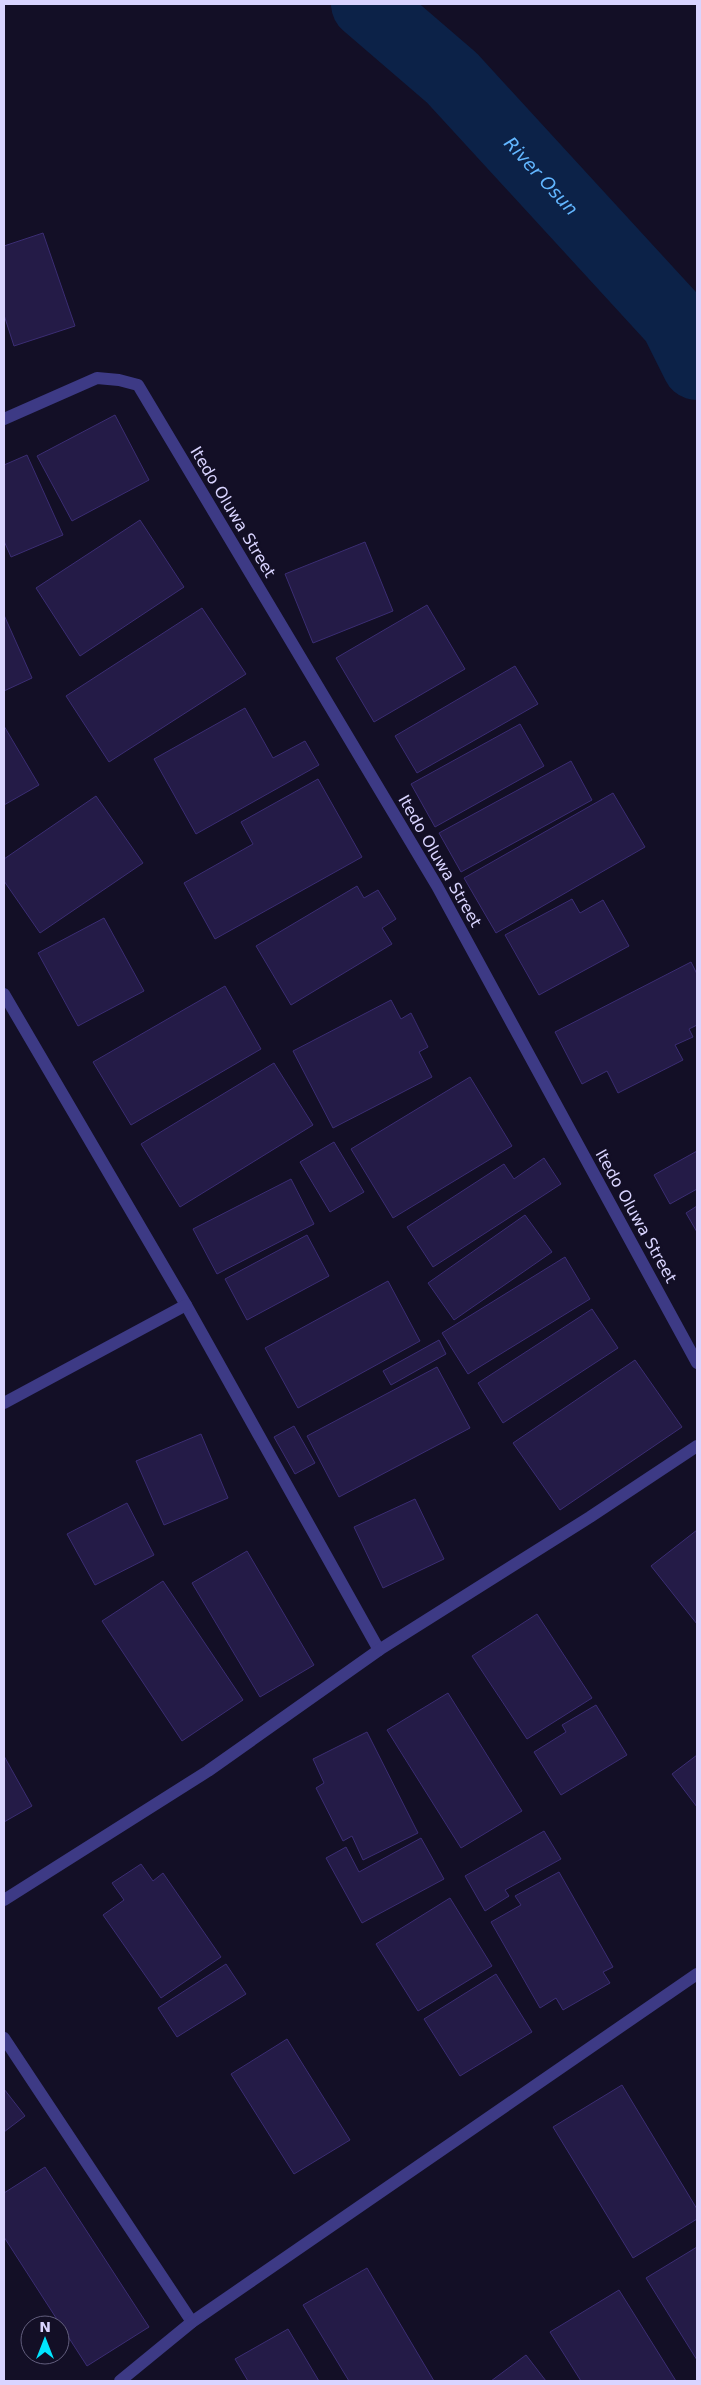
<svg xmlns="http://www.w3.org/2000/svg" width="701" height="2385" viewBox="0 0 701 2385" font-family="'DejaVu Sans',sans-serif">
<rect width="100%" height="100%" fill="#130f26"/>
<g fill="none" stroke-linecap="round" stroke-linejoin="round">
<path stroke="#0c2248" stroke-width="70" id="s1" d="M366,4L452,78L675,321L697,365"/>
</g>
<g fill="#241b47" stroke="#3b2d73">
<polygon points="43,233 75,326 14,346 4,315 4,246"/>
<polygon points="115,415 149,480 72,521 37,456"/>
<polygon points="27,455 63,535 11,557 4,541 4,465"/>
<polygon points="140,520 184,587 80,656 36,588"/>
<polygon points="365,542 393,611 313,643 285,574"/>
<polygon points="427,605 465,669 374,722 336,658"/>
<polygon points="202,608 246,674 109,762 66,696"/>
<polygon points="4,615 32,678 4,691"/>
<polygon points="515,666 538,704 417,773 395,736"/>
<polygon points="245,708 273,758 305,741 319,765 196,834 154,759"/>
<polygon points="520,724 544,766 435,827 411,784"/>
<polygon points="4,726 39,785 4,805"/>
<polygon points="571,761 592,800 461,872 439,833"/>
<polygon points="318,779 362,857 215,939 184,883 253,844 241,822"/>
<polygon points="613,793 645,847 496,933 464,878"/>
<polygon points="96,796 143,863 40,933 4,881 4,859"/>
<polygon points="357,886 364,898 378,890 396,919 382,928 392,944 291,1005 256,946"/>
<polygon points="572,899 580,913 603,900 629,946 539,995 505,935"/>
<polygon points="104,918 144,991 78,1026 38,953"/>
<polygon points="691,962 697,974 697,1025 689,1029 693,1037 675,1045 683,1060 618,1093 607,1071 582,1084 555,1032"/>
<polygon points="225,986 261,1049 131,1125 93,1062"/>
<polygon points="391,1000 401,1019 411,1013 428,1047 419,1052 432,1077 333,1128 293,1051"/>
<polygon points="274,1063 313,1125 180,1207 141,1144"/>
<polygon points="470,1077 512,1146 393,1218 351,1149"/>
<polygon points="334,1142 364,1192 330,1212 300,1162"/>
<polygon points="697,1151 697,1189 670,1204 654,1175"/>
<polygon points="544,1158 561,1184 433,1267 407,1227 504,1164 514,1179"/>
<polygon points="291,1179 314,1224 217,1274 193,1229"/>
<polygon points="697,1206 697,1232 686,1213"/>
<polygon points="525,1215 552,1252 454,1320 428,1283"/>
<polygon points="307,1235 329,1276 247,1320 225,1279"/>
<polygon points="565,1257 590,1299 468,1374 442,1333"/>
<polygon points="388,1281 420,1341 298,1408 265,1348"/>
<polygon points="592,1309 618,1348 503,1423 478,1383"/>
<polygon points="439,1340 446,1354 391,1385 383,1371"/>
<polygon points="635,1360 682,1427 560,1510 513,1443"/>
<polygon points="437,1367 470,1428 339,1497 307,1436"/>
<polygon points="294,1426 315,1463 295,1474 274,1437"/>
<polygon points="201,1434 228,1498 164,1525 136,1461"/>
<polygon points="415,1499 444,1559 383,1588 354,1527"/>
<polygon points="127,1503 154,1555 95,1585 67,1534"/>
<polygon points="697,1530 697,1624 651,1566"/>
<polygon points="247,1551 314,1665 260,1697 192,1583"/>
<polygon points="163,1581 243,1700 182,1741 102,1621"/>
<polygon points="537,1614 592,1698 527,1739 472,1656"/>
<polygon points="448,1693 522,1811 461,1848 387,1730"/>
<polygon points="596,1705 627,1755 561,1795 534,1752 566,1732 562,1725"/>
<polygon points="367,1732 418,1833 363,1860 352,1836 343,1841 316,1788 324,1783 313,1759"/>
<polygon points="697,1755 697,1807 672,1774"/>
<polygon points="4,1756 32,1806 4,1822"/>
<polygon points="544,1831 561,1859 505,1890 509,1896 485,1911 465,1876"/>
<polygon points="421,1838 444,1879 362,1923 326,1858 346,1847 359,1872"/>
<polygon points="141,1864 153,1881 163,1873 221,1957 161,1998 103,1915 124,1900 112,1883"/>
<polygon points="559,1872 613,1967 603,1972 610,1983 563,2010 556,1998 540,2008 491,1922 521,1905 515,1896"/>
<polygon points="450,1898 492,1966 418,2011 376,1944"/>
<polygon points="226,1964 246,1994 177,2037 158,2008"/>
<polygon points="496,1974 532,2032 460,2076 424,2019"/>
<polygon points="287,2039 350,2140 294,2174 231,2074"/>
<polygon points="622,2085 697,2209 697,2219 633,2258 553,2127"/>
<polygon points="4,2089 25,2116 4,2132"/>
<polygon points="45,2167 149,2327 87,2366 4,2237 4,2193"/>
<polygon points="697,2247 697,2360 646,2278"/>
<polygon points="367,2268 434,2381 349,2381 303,2305"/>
<polygon points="619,2290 676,2381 581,2381 550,2332"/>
<polygon points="288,2329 319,2381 248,2381 235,2359"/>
<polygon points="526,2355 546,2381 491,2381"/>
</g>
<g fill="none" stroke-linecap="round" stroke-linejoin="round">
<g stroke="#3d3a85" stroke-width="12">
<polyline points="4,419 97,378 119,380 138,385 437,886 697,1363"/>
<polyline points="4,994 186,1305 379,1650"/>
<polyline points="4,1403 186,1305"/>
<polyline points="4,1900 208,1771 379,1650 590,1517 697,1446"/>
<polyline points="4,2038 192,2322"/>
<polyline points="120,2381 192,2322 697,1974"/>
</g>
</g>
<g text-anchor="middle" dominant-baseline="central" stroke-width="5" stroke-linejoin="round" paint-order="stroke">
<g font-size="16" fill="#d9d4ff" stroke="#130f26">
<text transform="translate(233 512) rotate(59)">Itedo Oluwa Street</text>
<text transform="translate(440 861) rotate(60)">Itedo Oluwa Street</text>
<text transform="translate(636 1216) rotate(61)">Itedo Oluwa Street</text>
</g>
<g font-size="18" font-style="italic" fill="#62b6ff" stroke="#130f26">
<text stroke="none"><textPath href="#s1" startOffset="246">River Osun</textPath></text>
</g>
</g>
<rect width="701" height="2385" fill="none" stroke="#d9d4ff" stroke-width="10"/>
<g transform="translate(45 2340)"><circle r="24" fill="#130f26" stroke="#625e7d"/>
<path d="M0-4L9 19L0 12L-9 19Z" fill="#00e5ff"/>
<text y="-8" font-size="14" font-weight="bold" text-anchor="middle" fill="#d9d4ff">N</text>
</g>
</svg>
